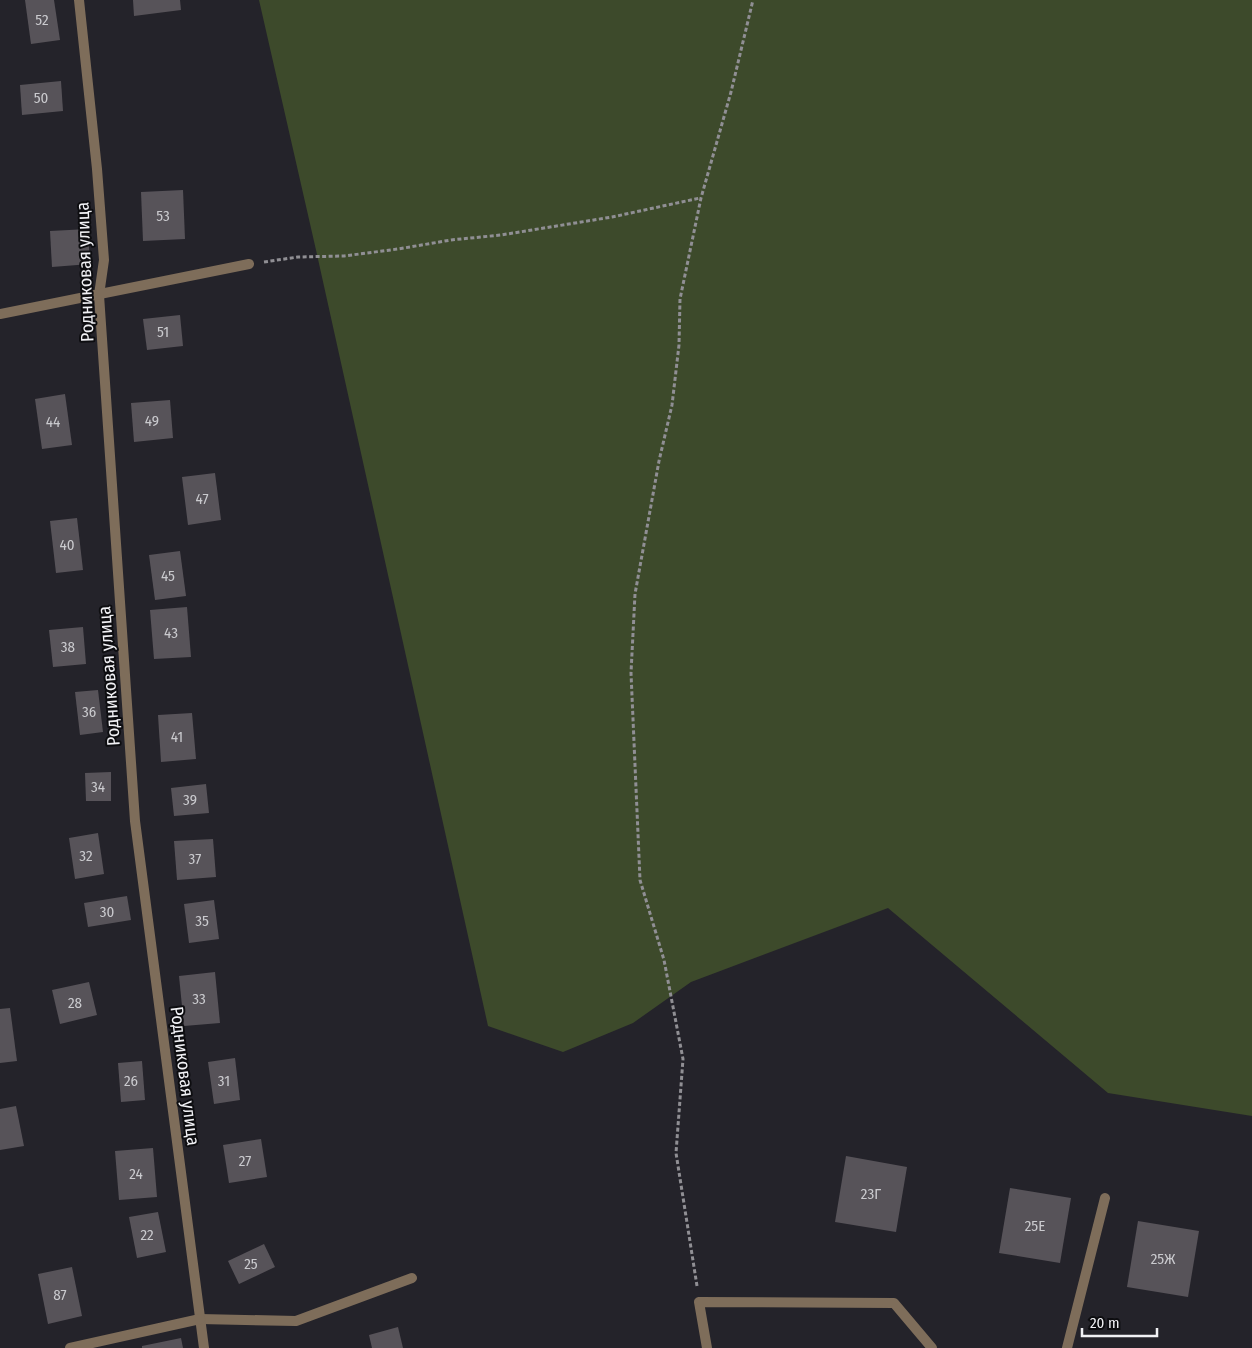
<svg xmlns="http://www.w3.org/2000/svg" width="1252" height="1348" viewBox="0 0 1252 1348" font-family="'Fira Sans Condensed',sans-serif">
<rect width="100%" height="100%" fill="#24232a"/>
<polygon fill="#3d4a2b" points="259,0 1252,0 1252,1116 1108,1093 888,908 691,982 633,1023 563,1052 488,1026 316,250"/>
<g fill="#575359">
<polygon points="25,0 54,0 60,40 31,44"/>
<polygon points="133,0 180,0 181,10 134,16"/>
<polygon points="61,81 63,111 22,115 20,85"/>
<polygon points="183,190 185,239 143,241 141,192"/>
<polygon points="88,229 90,264 52,267 50,231"/>
<polygon points="180,315 183,346 147,350 143,319"/>
<polygon points="65,394 72,445 42,449 35,399"/>
<polygon points="170,400 173,438 134,442 131,403"/>
<polygon points="215,473 221,520 188,525 182,477"/>
<polygon points="77,518 83,570 56,573 50,521"/>
<polygon points="180,551 186,596 155,600 149,555"/>
<polygon points="187,607 191,657 154,659 150,610"/>
<polygon points="83,627 86,664 53,667 49,630"/>
<polygon points="98,690 103,732 80,735 75,692"/>
<polygon points="192,713 196,759 161,762 158,715"/>
<polygon points="111,772 111,801 86,801 85,773"/>
<polygon points="206,784 209,813 174,816 171,788"/>
<polygon points="98,833 104,874 75,879 69,838"/>
<polygon points="213,839 216,877 177,880 174,841"/>
<polygon points="127,896 131,920 88,927 84,903"/>
<polygon points="214,900 219,939 189,943 184,904"/>
<polygon points="215,972 220,1023 184,1026 179,976"/>
<polygon points="89,982 97,1015 60,1024 52,990"/>
<polygon points="10,1008 17,1061 0,1063 0,1009"/>
<polygon points="235,1058 240,1100 214,1104 208,1062"/>
<polygon points="142,1061 145,1100 121,1102 118,1063"/>
<polygon points="16,1106 24,1146 0,1150 0,1109"/>
<polygon points="261,1139 267,1177 229,1183 223,1145"/>
<polygon points="153,1148 157,1197 119,1200 115,1151"/>
<polygon points="846,1156 907,1167 896,1232 835,1222"/>
<polygon points="1010,1188 1071,1198 1060,1263 999,1253"/>
<polygon points="158,1212 166,1252 137,1258 129,1217"/>
<polygon points="1138,1221 1199,1231 1188,1297 1127,1287"/>
<polygon points="264,1244 275,1267 239,1284 228,1261"/>
<polygon points="72,1267 82,1316 48,1324 38,1274"/>
<polygon points="398,1327 403,1348 372,1348 369,1335"/>
<polygon points="181,1338 183,1348 142,1348 142,1346"/>
</g>
<g fill="none" stroke-linecap="round" stroke-linejoin="round">
<g stroke="#908f94" stroke-width="3" stroke-dasharray="4 2.5" stroke-linecap="butt">
<polyline points="264,262 298,257 344,256 398,249 451,240 501,235 612,217 700,198"/>
<polyline points="697,1286 676,1153 683,1059 664,960 640,880 631,673 635,594 659,461 672,405 679,345 680,299 701,198 731,92 753,0"/>
</g>
<g stroke="#7e6d5a" stroke-width="10">
<polyline points="200,1319 296,1321 412,1278"/>
<polyline points="707,1348 699,1302 894,1303 932,1348"/>
<polyline points="1067,1348 1105,1198"/>
</g>
<g stroke="#7e6d5a" stroke-width="10">
<polyline points="79,0 97,169 104,260 99,295 135,821 204,1348"/>
<polyline points="0,314 249,264"/>
<polyline points="70,1348 200,1319"/>
</g>
</g>
<g text-anchor="middle" dominant-baseline="central" stroke-width="4" stroke-linejoin="round" paint-order="stroke">
<g font-size="15" fill="#cacace">
<text x="42" y="20">52</text>
<text x="41" y="98">50</text>
<text x="163" y="216">53</text>
<text x="163" y="332">51</text>
<text x="152" y="421">49</text>
<text x="53" y="422">44</text>
<text x="202" y="499">47</text>
<text x="67" y="545">40</text>
<text x="168" y="576">45</text>
<text x="171" y="633">43</text>
<text x="68" y="647">38</text>
<text x="89" y="712">36</text>
<text x="177" y="737">41</text>
<text x="98" y="787">34</text>
<text x="190" y="800">39</text>
<text x="86" y="856">32</text>
<text x="195" y="859">37</text>
<text x="107" y="912">30</text>
<text x="202" y="921">35</text>
<text x="199" y="999">33</text>
<text x="75" y="1003">28</text>
<text x="131" y="1081">26</text>
<text x="224" y="1081">31</text>
<text x="245" y="1161">27</text>
<text x="136" y="1174">24</text>
<text x="871" y="1194">23Г</text>
<text x="1035" y="1226">25Е</text>
<text x="147" y="1235">22</text>
<text x="1163" y="1259">25Ж</text>
<text x="251" y="1264">25</text>
<text x="60" y="1295">87</text>
</g>
<g font-size="18" fill="#f1f1f5" stroke="#0d0d10">
<text transform="translate(85 272) rotate(-92)">Родниковая улица</text>
<text transform="translate(109 676) rotate(-94)">Родниковая улица</text>
<text transform="translate(185 1076) rotate(83)">Родниковая улица</text>
</g>
</g>
<path d="M1082 1328v8h75v-8" fill="none" stroke="#f1f1f5" stroke-width="2.5"/>
<text x="1090" y="1328" font-size="15" fill="#f1f1f5" stroke="#0d0d10" stroke-width="4" paint-order="stroke">20 m</text>
</svg>
